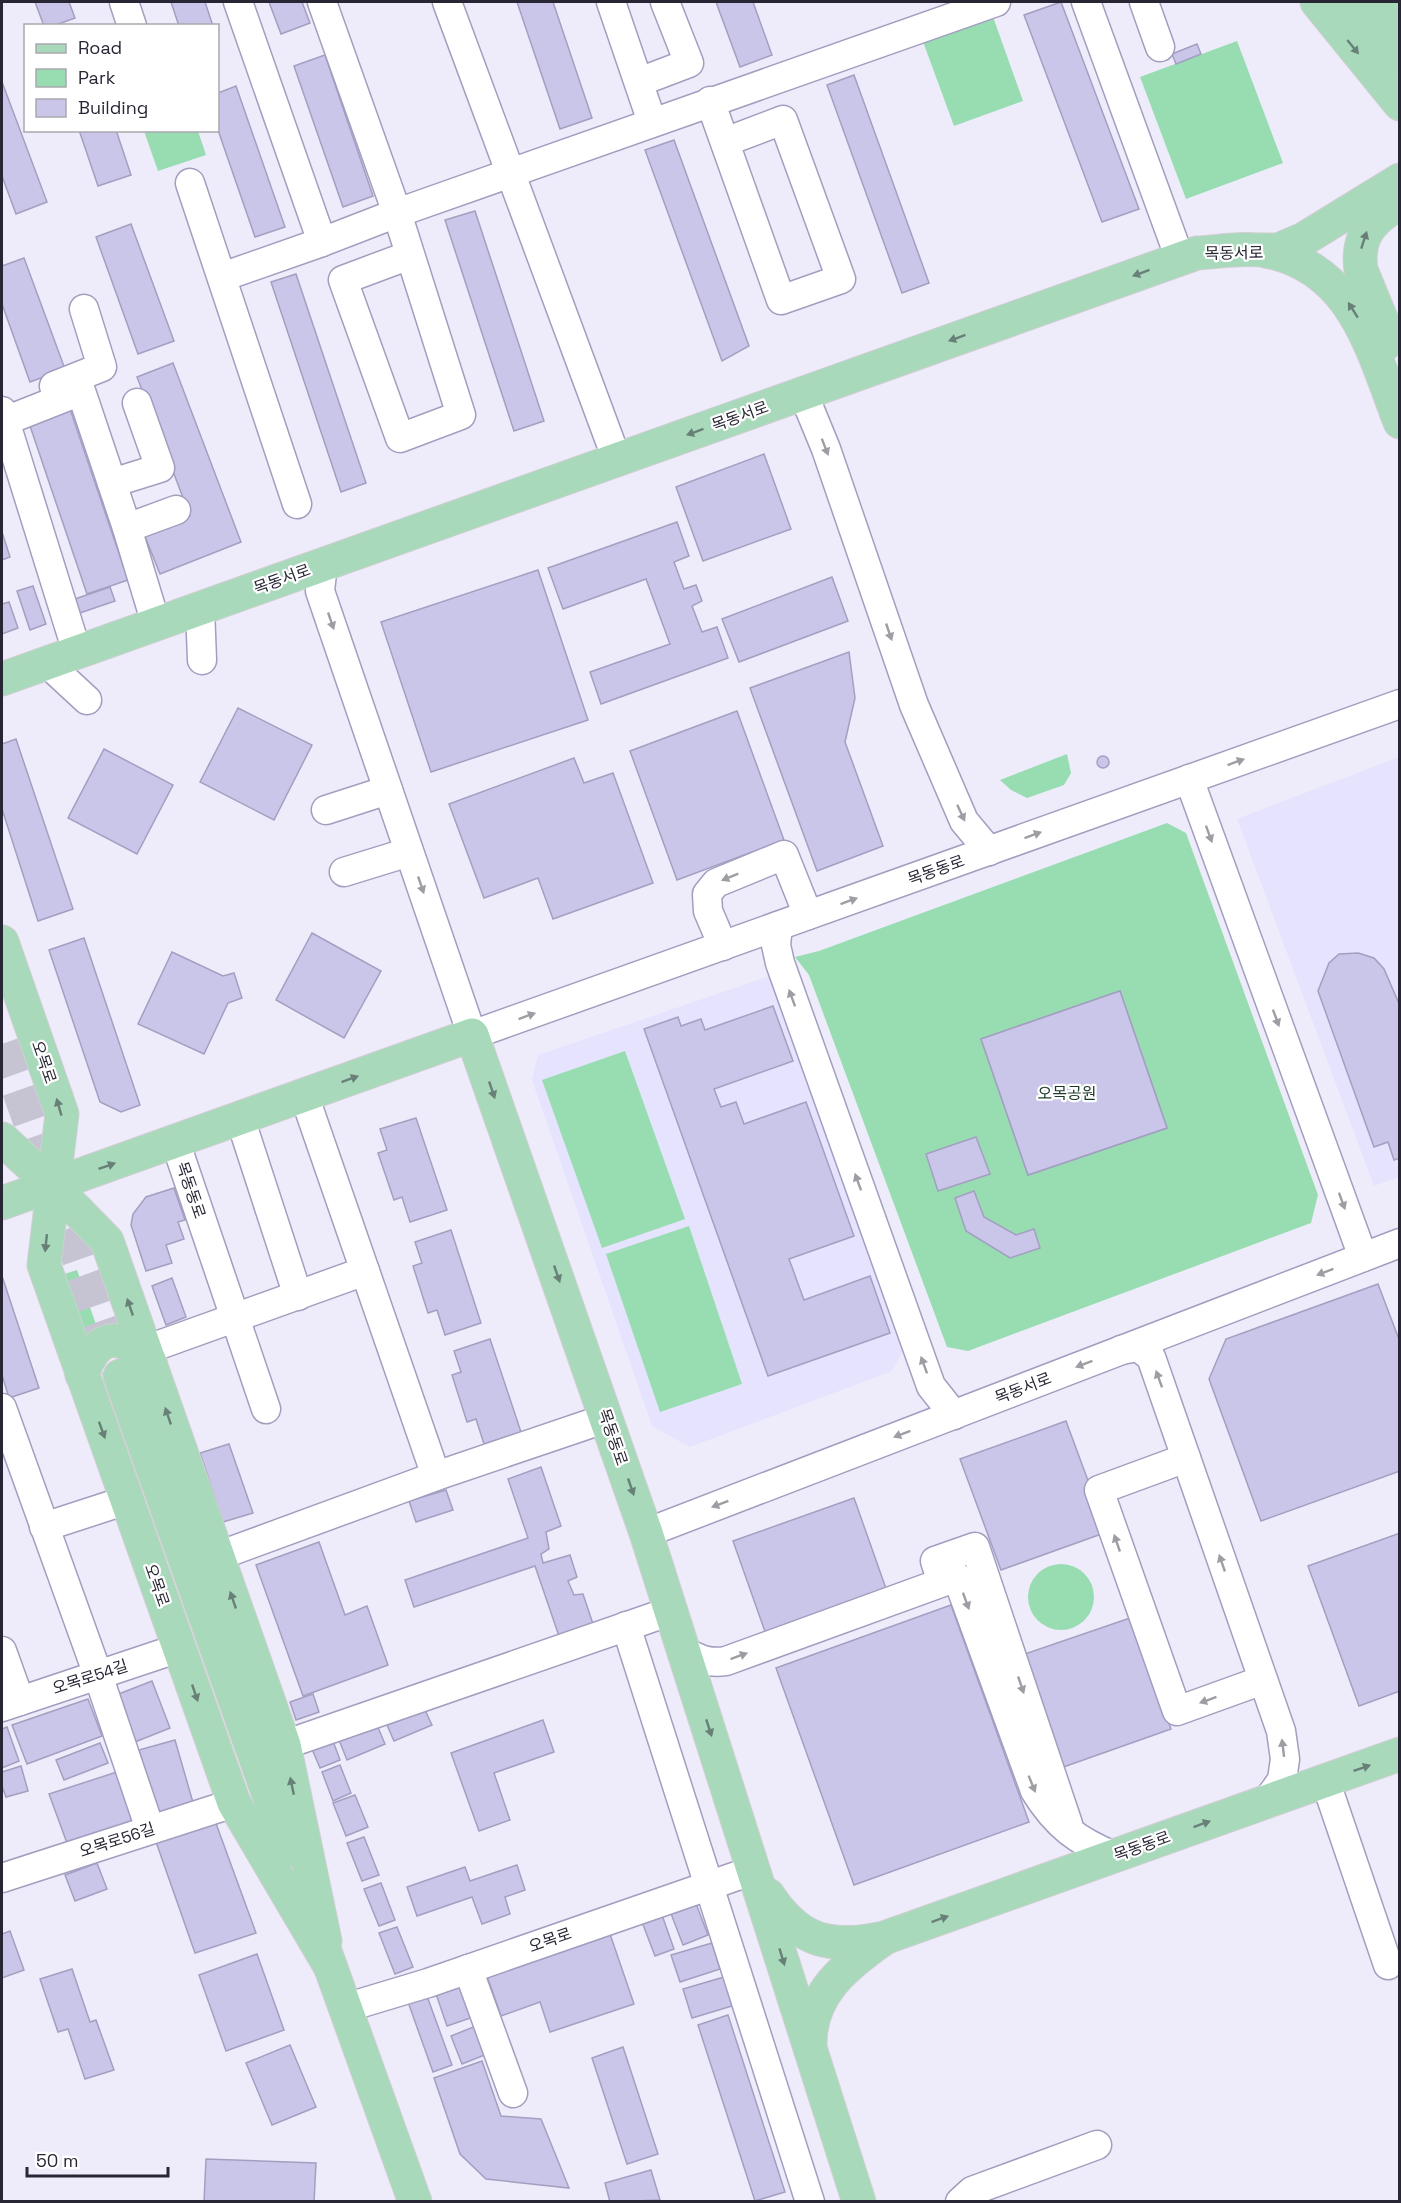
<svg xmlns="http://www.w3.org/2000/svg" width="1401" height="2203" viewBox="0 0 1401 2203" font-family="'Space Grotesk','Noto Sans KR',sans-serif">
<rect width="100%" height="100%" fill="#eeecfb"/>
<g fill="#e5e3fd">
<polygon points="1399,757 1399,1177 1374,1186 1237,819"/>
<polygon points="773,975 904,1348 892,1371 690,1447 652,1426 532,1080 538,1055"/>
</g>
<g fill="#98dcb1">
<polygon points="992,14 1023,101 954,126 922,39"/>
<polygon points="1237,41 1283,163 1186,199 1140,77"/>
<polygon points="144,131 198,131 206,155 158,171"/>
<polygon points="1067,754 1071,773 1064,785 1027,798 1011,790 1000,780"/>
<polygon points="1167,823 1186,833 1318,1195 1311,1223 968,1351 947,1347 809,975 795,957 819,951"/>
<polygon points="625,1051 685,1219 602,1248 542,1080"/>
<polygon points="689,1226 742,1384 660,1412 606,1254"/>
<polygon points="77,1270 98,1330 80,1339 52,1278"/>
<circle cx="1061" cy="1597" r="33"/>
</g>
<g fill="#cac6e9" stroke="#a39fc1" stroke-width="1.5" fill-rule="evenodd">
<polygon points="35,2 69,2 75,18 53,26 44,26"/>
<polygon points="171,2 205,2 213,26 179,26"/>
<polygon points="269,2 302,2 310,23 281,34"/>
<polygon points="517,2 553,2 592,118 560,129"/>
<polygon points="716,2 753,2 772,55 740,67"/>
<polygon points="1061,2 1139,209 1102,222 1024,15"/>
<polygon points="1197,44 1201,54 1176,64 1172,54"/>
<polygon points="325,55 373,196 343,207 294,66"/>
<polygon points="854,75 929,283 902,293 827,85"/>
<polygon points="2,82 47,202 16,214 2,176"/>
<polygon points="236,86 285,227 255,237 218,130 218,93"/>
<polygon points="79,130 116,130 131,175 98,186"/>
<polygon points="674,140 749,346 722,361 645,150"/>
<polygon points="475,211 544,421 514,431 445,220"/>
<polygon points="131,224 174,341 138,354 96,237"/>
<polygon points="24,258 65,369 30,382 2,304 2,266"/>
<polygon points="296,274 366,483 341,492 271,282"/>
<polygon points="173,363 241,542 160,574 144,534 190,516 137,377"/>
<polygon points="70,409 128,580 87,594 29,423"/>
<polygon points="764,454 791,529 703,561 676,487"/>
<polygon points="677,522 689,556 674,562 684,589 696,585 702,601 692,606 702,632 717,627 728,658 601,704 590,672 670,644 646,579 563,609 548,568"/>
<polygon points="2,532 10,557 2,560"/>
<polygon points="538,570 588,720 431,772 381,622"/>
<polygon points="832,577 848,621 739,662 722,619"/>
<polygon points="33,586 46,624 30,630 17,591"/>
<polygon points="110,587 115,601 74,615 69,601"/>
<polygon points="9,602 18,628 2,634 2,604"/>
<polygon points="849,652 855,698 845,742 883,846 817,871 750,688"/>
<polygon points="238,708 312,745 274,820 200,782"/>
<polygon points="737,711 784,840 677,880 630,751"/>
<polygon points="16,739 73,909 38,921 2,809 2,744"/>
<polygon points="104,749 173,785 137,854 68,818"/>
<circle cx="1103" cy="762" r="6"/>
<polygon points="574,758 584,783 613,773 653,883 553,919 538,878 484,898 449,804"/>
<polygon points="312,933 381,971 344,1038 276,1000"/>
<polygon points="84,938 140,1105 121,1112 100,1102 49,950"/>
<polygon points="172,952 223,976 234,973 242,998 228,1003 204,1054 138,1024"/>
<polygon points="1358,953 1374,958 1384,969 1400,1006 1400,1158 1394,1160 1388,1142 1374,1147 1318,991 1329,963 1339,954"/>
<path d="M1120,991L1167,1128L1028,1175L981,1039ZM1109,1014L1144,1116L1040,1151L1005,1050Z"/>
<polygon points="1120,991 1167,1128 1028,1175 981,1039"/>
<polygon points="773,1006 793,1061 714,1089 721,1107 736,1102 744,1124 806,1102 854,1236 789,1259 804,1300 870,1276 890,1333 768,1376 644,1029 678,1017 681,1026 701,1019 705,1030"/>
<polygon points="416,1118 447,1210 410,1222 402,1197 394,1200 378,1153 387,1150 380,1129"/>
<polygon points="976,1137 990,1174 938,1191 926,1154"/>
<polygon points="174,1188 185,1220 178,1222 184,1239 166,1245 172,1263 146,1271 131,1225 133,1214 146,1197"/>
<polygon points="974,1191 984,1217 1016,1235 1034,1229 1040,1248 1010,1258 966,1231 955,1198"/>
<polygon points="451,1230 481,1323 445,1335 437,1310 428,1313 413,1266 422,1263 415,1242"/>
<polygon points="2,1276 39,1388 9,1398 2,1375"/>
<polygon points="172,1278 186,1317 166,1325 152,1286"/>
<polygon points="1378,1284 1400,1342 1400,1471 1261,1521 1209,1379 1226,1339"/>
<polygon points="490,1339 521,1432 484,1444 476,1419 467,1422 452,1375 461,1372 454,1351"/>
<polygon points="1066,1421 1107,1532 1001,1570 960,1459"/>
<polygon points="229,1444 253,1513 223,1522 200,1453"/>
<polygon points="541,1467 561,1526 546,1532 549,1549 541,1554 543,1563 570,1555 577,1577 568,1581 574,1595 583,1594 593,1624 559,1636 535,1566 414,1607 405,1580 528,1538 508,1479"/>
<polygon points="446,1490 453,1510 416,1522 409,1501"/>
<polygon points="854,1498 889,1597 768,1640 733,1541"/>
<polygon points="1400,1533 1400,1691 1359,1706 1308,1566"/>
<polygon points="319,1542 345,1615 367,1606 388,1665 303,1696 256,1565"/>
<polygon points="951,1605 1029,1822 854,1885 776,1668"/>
<polygon points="1133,1617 1171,1729 1055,1770 1016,1657"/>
<polygon points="152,1681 170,1728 130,1744 111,1697"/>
<polygon points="313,1694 319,1712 296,1720 290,1702"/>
<polygon points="88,1699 102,1736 27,1764 12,1725"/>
<polygon points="425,1710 432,1725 394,1741 387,1725"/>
<polygon points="543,1720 554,1752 494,1773 510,1820 479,1831 451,1753"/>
<polygon points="377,1725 385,1744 347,1760 339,1740"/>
<polygon points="7,1727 19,1761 2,1768 2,1729"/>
<polygon points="175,1740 194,1806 158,1816 139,1750"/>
<polygon points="333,1741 340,1760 320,1768 312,1749"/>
<polygon points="100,1743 108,1763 64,1780 56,1760"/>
<polygon points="340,1765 351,1793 333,1801 322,1772"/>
<polygon points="21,1766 28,1791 6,1797 2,1786 2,1772"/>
<polygon points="117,1772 133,1821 67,1843 49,1794"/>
<polygon points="355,1795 368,1827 346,1836 333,1803"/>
<polygon points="214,1818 256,1933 195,1953 155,1839"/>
<polygon points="364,1837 379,1875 362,1881 347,1843"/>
<polygon points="97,1863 107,1889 75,1901 65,1875"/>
<polygon points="517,1865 525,1890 505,1897 510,1914 482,1924 472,1897 417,1916 407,1887 465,1867 470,1881"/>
<polygon points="381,1883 395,1920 379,1926 364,1889"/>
<polygon points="695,1901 708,1935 683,1945 670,1911"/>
<polygon points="662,1915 674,1949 655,1956 642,1922"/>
<polygon points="397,1927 413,1967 395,1974 379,1933"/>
<polygon points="10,1931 24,1970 2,1978 2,1934"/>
<polygon points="610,1934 634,2004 550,2032 540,2002 501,2016 487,1976"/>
<polygon points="712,1943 720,1969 680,1982 671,1955"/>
<polygon points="257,1954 284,2030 226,2051 199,1975"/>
<polygon points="72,1969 90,2022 96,2020 114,2070 85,2079 68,2029 58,2032 40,1979"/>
<polygon points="724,1977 732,2006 692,2018 683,1989"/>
<polygon points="467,1980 479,2015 447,2026 435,1991"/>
<polygon points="427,1996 452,2065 433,2072 408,2002"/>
<polygon points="728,2015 785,2192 755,2201 698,2025"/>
<polygon points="476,2026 487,2054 462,2064 451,2036"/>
<polygon points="290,2045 316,2107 272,2125 246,2063"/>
<polygon points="623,2047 658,2154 627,2164 592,2058"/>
<polygon points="482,2061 501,2116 541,2119 569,2188 486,2179 460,2154 434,2078"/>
<polygon points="206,2159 316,2163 314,2202 204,2202"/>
<polygon points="651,2170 660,2200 610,2202 605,2183"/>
</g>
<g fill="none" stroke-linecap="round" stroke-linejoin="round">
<polyline stroke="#c6c4d3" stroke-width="33" stroke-dasharray="33 16" stroke-linecap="butt" points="2,1044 120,1376"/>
<defs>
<g id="minor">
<polyline points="124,2 132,26"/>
<polyline points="322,2 397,213 996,2"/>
<polyline points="447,2 617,460"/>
<polyline points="611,2 652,122"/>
<polyline points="1086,2 1180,259"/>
<polyline points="1144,2 1160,47"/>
<polyline points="639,82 689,63 665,2"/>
<polyline points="710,101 781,300 841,279 783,120 725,142"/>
<polyline points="190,183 297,504"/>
<polyline points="322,242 397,213 461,415 400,438 343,280 410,255"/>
<polyline points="222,277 322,242 238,2"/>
<polyline points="54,386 102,367 84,309"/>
<polyline points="803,393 826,449 914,705 964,821 989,851"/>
<polyline points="2,411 77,652"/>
<polyline points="5,421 81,391 127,528 156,624"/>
<polyline points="112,483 160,468 137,403"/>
<polyline points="127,528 176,510"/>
<polyline points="323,564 320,591 472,1035 1400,704"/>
<polyline points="200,608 202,660"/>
<polyline points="47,663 87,700"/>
<polyline points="1189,779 1363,1257"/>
<polyline points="326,810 388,790"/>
<polyline points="344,872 409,852"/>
<polyline points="778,926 776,945 780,963 931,1386 954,1415"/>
<polyline points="723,946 708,911 707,894 716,883 784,855 808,915"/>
<polyline points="304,1095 436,1476"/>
<polyline points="240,1118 298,1296"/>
<polyline points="175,1141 266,1409"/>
<polyline points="145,1350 365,1271"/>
<polyline points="1121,1350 1138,1347 1151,1357 1281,1731 1285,1759 1282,1780 1267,1801"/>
<polyline points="2,1408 98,1675 150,1829"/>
<polyline points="1186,1458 1099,1490 1177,1711 1263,1680"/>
<polyline points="44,1527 127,1500"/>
<polyline points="646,1533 1400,1243"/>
<polyline points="218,1556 436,1476 607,1418"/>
<polyline points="942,1582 935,1561 975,1547 1068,1824"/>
<polyline points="626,1626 810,2202"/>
<polyline points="2,1651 20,1701"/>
<path d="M684,1651C698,1659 709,1664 726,1661L957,1577L1035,1791C1056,1825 1077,1841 1114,1856"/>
<polyline points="2,1707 179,1648"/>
<polyline points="284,1745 671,1611"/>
<polyline points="1325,1780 1388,1965"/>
<polyline points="2,1878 234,1803"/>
<polyline points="468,1969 513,2093"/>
<polyline points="345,2008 428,1983 754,1870"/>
<polyline points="960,2202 972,2191 1097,2145"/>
</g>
<g id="major">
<polyline points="1317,2 1400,104"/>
<polyline points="1355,2 1400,57"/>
<polyline points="1389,2 1400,15"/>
<polyline points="1264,250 1278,250 1304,239 1400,180"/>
<path d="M1384,345V326L1361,270C1356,236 1372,219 1400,203"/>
<path d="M2,679L1197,253C1216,252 1249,247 1266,251C1354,268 1372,350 1400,422"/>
<polyline points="2,942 62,1114 44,1265 234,1803 330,1966"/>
<polyline points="2,1139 52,1185 107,1241 284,1745 325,1941"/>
<polyline points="2,1203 472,1035 646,1533 859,2202"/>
<path d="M82,1375C97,1332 120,1331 150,1362"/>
<polyline points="120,1376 288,1849"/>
<path d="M768,1895C799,1943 832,1949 884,1938L1400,1754"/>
<polyline points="323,1946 415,2202"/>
<path d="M810,2043C810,1994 845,1966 882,1940"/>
</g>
</defs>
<use href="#minor" stroke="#a29ebf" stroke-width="31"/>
<use href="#major" stroke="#d0cfd2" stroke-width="35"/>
<use href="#minor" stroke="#fff" stroke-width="28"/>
<use href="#major" stroke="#a8d9bb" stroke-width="33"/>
</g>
<defs><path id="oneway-solid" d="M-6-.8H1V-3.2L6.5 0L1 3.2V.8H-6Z" transform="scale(1.5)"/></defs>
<g fill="#688078">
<use href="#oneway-solid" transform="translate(1353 47) rotate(51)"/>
<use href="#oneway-solid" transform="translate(1364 240) rotate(-72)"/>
<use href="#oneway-solid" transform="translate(1141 273) rotate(160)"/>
<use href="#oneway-solid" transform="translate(1353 310) rotate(-122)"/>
<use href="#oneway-solid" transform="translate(957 338) rotate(160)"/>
<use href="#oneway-solid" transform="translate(695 432) rotate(160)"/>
<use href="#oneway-solid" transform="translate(350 1079) rotate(-20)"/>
<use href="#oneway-solid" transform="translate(492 1090) rotate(71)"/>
<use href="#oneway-solid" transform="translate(59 1107) rotate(-106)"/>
<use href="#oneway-solid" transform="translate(107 1166) rotate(-19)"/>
<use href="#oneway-solid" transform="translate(46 1243) rotate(96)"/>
<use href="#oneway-solid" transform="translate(557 1274) rotate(71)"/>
<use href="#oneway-solid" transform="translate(130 1307) rotate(-109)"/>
<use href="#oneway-solid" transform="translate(168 1416) rotate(-109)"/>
<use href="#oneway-solid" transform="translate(102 1430) rotate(70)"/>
<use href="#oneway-solid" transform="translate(631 1487) rotate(71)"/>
<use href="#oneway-solid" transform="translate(233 1600) rotate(-109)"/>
<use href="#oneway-solid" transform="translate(195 1693) rotate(71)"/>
<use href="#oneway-solid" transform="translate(709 1728) rotate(72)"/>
<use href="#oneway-solid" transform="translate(1362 1768) rotate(-19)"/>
<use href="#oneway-solid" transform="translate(292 1786) rotate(-102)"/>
<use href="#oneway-solid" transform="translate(1202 1824) rotate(-20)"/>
<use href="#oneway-solid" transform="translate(940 1919) rotate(-20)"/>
<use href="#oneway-solid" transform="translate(782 1957) rotate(73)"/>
</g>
<g fill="#9e9da4">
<use href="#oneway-solid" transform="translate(825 447) rotate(69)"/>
<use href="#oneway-solid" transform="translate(331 621) rotate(71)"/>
<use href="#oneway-solid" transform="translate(889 632) rotate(71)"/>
<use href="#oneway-solid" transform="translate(1236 762) rotate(-20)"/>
<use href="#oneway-solid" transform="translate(961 813) rotate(65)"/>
<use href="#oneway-solid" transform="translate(1209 834) rotate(70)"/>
<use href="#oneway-solid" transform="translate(1033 835) rotate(-20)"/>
<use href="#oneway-solid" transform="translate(730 877) rotate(158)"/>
<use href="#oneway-solid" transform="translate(421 885) rotate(71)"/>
<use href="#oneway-solid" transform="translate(849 901) rotate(-20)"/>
<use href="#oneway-solid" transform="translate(792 998) rotate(-110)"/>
<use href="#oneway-solid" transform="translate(527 1016) rotate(-20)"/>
<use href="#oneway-solid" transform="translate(1276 1018) rotate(70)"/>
<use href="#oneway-solid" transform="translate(858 1182) rotate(-110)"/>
<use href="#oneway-solid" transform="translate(1342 1201) rotate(70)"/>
<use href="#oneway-solid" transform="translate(1325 1272) rotate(159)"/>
<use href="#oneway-solid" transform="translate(1084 1364) rotate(159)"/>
<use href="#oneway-solid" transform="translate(924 1365) rotate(-110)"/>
<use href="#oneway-solid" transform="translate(1159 1379) rotate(-110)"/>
<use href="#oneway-solid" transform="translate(902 1434) rotate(159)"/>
<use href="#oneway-solid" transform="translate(720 1504) rotate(159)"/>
<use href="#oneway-solid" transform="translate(1117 1543) rotate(-109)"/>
<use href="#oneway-solid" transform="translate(1222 1563) rotate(-109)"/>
<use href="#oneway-solid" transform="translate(966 1601) rotate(70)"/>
<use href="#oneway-solid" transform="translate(739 1656) rotate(-20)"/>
<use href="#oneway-solid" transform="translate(1021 1685) rotate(71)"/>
<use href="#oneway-solid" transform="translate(1208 1700) rotate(160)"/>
<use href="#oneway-solid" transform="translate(1283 1748) rotate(-97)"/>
<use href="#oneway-solid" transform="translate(1032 1784) rotate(68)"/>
</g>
<g text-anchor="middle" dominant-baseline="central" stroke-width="4.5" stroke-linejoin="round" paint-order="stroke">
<g font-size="16" fill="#282634" stroke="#fff">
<text transform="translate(1234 253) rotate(-1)">목동서로</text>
<text transform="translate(740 416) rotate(-20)">목동서로</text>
<text transform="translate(282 579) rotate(-20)">목동서로</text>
<text transform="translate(936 870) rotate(-20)">목동동로</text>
<text transform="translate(44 1062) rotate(71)">오목로</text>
<text transform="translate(191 1190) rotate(71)">목동동로</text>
<text transform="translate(1023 1388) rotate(-21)">목동서로</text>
<text transform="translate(613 1437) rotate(71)">목동동로</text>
<text transform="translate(157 1585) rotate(71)">오목로</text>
<text transform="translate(90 1677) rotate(-18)">오목로54길</text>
<text transform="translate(117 1840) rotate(-18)">오목로56길</text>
<text transform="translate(1142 1846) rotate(-20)">목동동로</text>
<text transform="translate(550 1940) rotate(-19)">오목로</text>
</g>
<g font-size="16" fill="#193b27" stroke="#fff">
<text x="1067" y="1093">오목공원</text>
</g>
</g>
<rect width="1401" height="2203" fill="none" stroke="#282634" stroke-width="6"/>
<rect x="24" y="24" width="195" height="108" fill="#ffffff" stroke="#a9a8ae" stroke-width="1.5"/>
<rect x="36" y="44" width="30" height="9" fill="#a8d9bb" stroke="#a9a8ae" stroke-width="1.5"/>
<text x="78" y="54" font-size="18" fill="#282634">Road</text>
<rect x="36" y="69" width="30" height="18" fill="#98dcb1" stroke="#a9a8ae" stroke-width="1.5"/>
<text x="78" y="84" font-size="18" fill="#282634">Park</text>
<rect x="36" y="99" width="30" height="18" fill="#cac6e9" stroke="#a9a8ae" stroke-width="1.5"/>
<text x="78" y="114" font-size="18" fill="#282634">Building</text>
<path d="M27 2167v9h141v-9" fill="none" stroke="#282634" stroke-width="3"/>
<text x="36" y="2167" font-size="18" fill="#282634" stroke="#ffffff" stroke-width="4.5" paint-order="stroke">50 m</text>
</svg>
